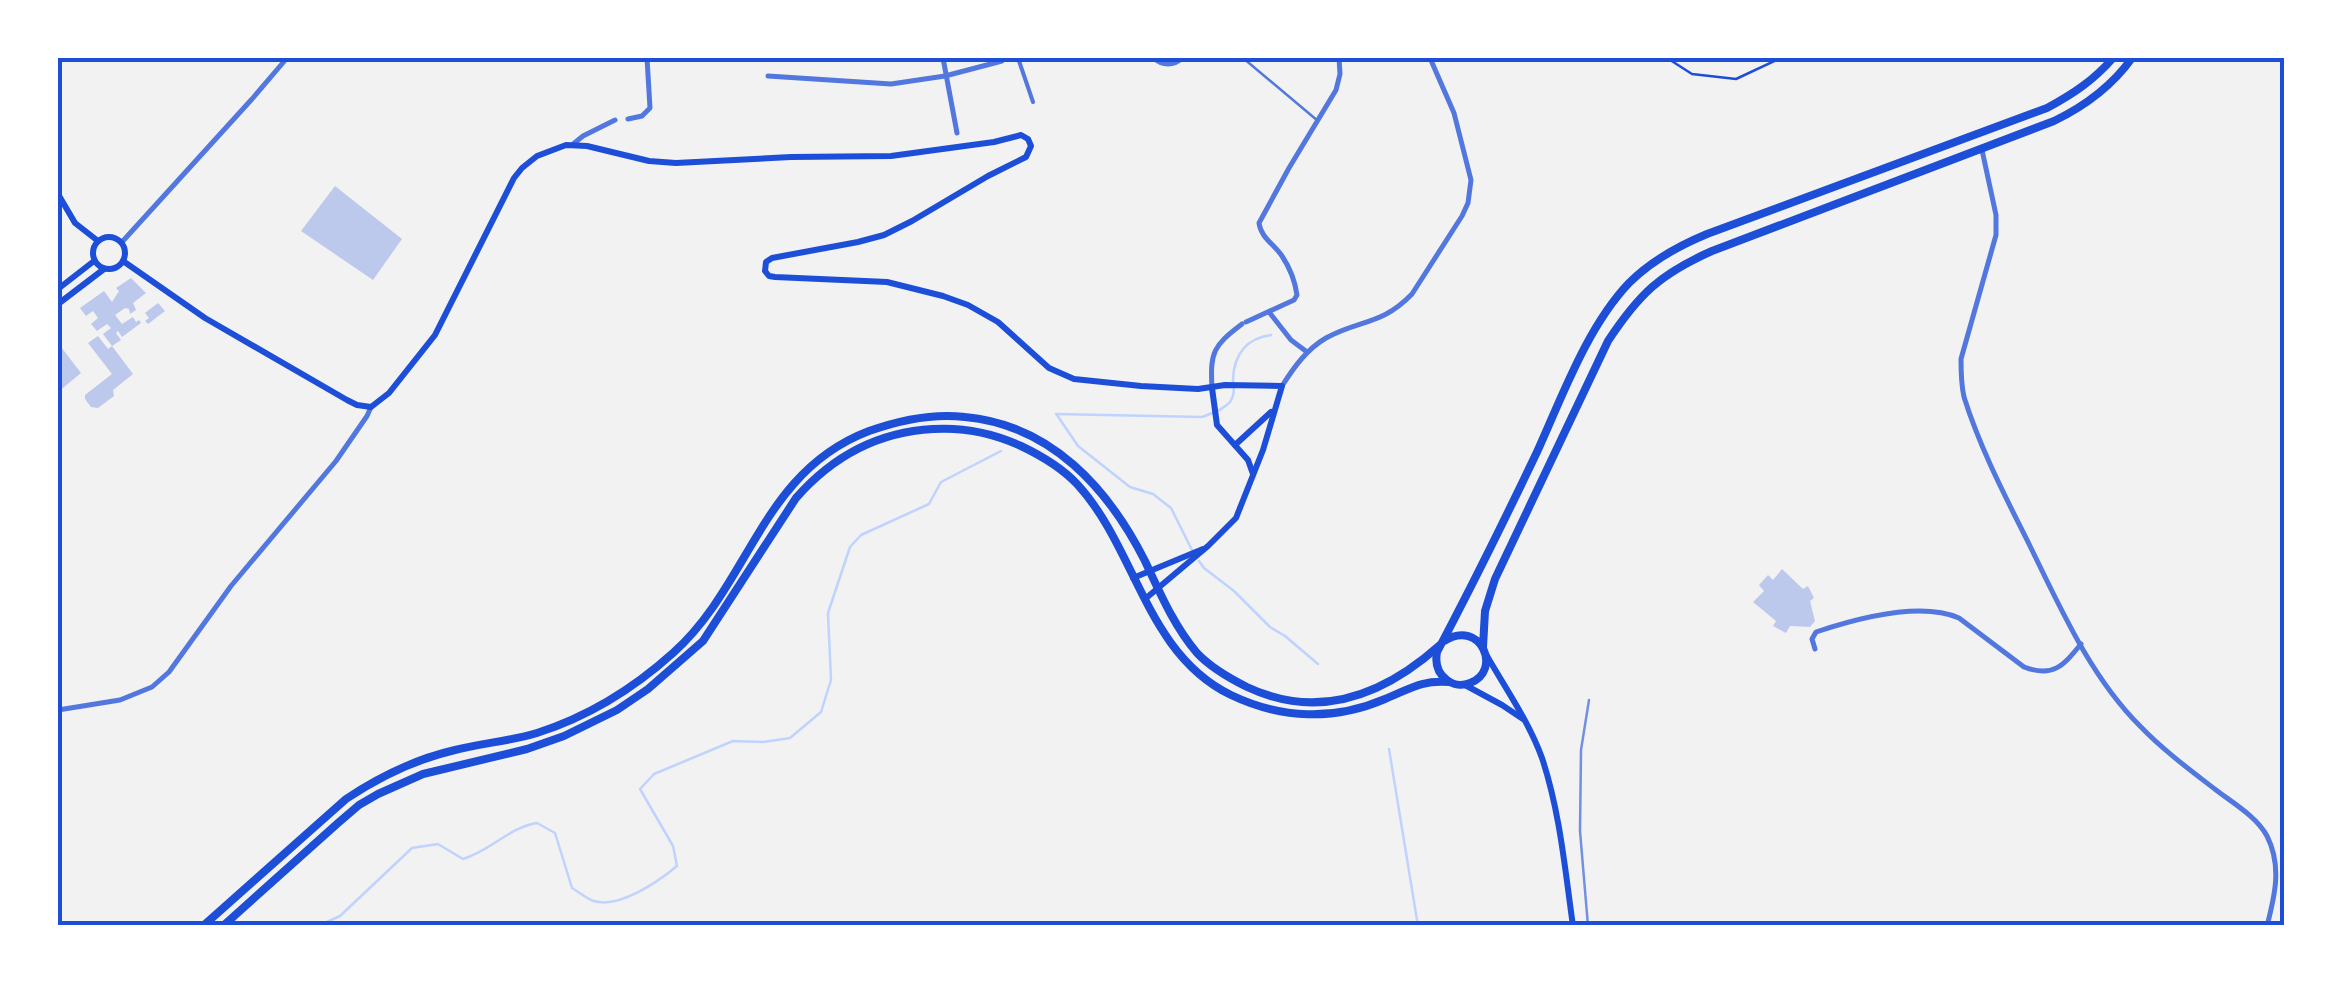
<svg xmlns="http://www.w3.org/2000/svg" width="2342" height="983" viewBox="0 0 2342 983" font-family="Inter,sans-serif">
<rect width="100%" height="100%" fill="#f2f2f2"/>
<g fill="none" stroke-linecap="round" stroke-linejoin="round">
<g stroke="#bfd3fe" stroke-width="2.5">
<path d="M1056,414L1202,417C1212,413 1223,410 1230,402C1236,393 1233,388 1233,379C1234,354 1247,338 1271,335"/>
<polyline points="1057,415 1078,446 1130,487 1153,494 1171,508 1192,550"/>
<polyline points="1199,561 1204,568 1234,591 1270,627 1285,636 1318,664"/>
<polyline points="1389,749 1418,926"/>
<path d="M318,926L340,916L412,848L438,844L463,859C490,851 510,827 537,823L555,833L572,888C579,892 587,899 594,901C619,909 659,881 677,866L673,846L640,789L654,774L733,741L763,742L790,738L821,712L831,680L828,613L850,547L861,535L929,504L941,482L1001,451"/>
</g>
</g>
<g fill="#bdc9ec">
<polygon points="335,186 402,239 373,280 301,231"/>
<polygon points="131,278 146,293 133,303 136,310 130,314 129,309 125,308 115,315 122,324 133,317 136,322 139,320 141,323 122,337 118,331 116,333 121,340 112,346 103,334 111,328 107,324 97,331 91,324 98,318 93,311 86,316 80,308 104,291 112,302 119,291 116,288"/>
<polygon points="158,303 165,311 148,324 145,321 149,318 145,313"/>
<polygon points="98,336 108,349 112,346 133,374 113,390 114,396 98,408 91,407 85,399 85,395 112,374 88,343"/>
<polygon points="58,343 81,373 58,392"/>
<polygon points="1782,569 1803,589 1808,586 1814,598 1810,601 1815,621 1810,627 1790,626 1786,633 1773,626 1776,621 1753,602 1764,591 1759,585 1768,575 1773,580"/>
</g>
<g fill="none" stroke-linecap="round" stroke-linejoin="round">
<polyline stroke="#1d4ed8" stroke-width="2.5" points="1667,58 1692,74 1736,79 1781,58"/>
<polyline stroke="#5277de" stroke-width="2.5" points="1243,58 1318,121"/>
<polyline stroke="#5277de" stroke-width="4" points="1018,58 1033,102"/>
<g stroke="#5277de" stroke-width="5">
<polyline points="943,58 957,133"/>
<path d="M1154,58C1162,66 1174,66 1182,58"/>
<polyline points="768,76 891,84 945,76 1002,61 1002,58"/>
<polyline points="628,119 642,116 650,108 647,58"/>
<polyline points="572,145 583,136 615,120"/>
<path d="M1982,150L1996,215V235L1961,359C1961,372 1961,384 1964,397C1980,448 2005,496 2029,544C2060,607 2090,676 2140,726C2163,750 2190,770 2216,790C2233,803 2257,817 2267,836C2282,866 2275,895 2267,926"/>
<polyline points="122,242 252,99 287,58"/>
<polyline points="1269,312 1291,340 1307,352"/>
<path d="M1246,322L1294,300L1297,295C1295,281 1290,268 1282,256C1274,244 1261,238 1259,223L1289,168L1336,90L1340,74L1339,58"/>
<path d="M1282,386C1294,367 1307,349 1326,338C1360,319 1381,326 1412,294L1462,216L1468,203L1471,180L1454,113L1430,58"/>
<path d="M1212,388C1210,352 1213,346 1242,324"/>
<path d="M1815,649L1812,639L1816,632C1855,619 1920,601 1959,618L2024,667C2053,678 2063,666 2081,644"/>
<polyline points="58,710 120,700 152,687 169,672 231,586 336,461 367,416 371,407"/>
</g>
<g stroke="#1d4ed8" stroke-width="6">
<polyline points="58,194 75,223 98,241"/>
<circle cx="109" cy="253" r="16"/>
<polyline points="123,261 205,318 347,400 357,405 371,407 389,393 435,335 514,178 522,168 537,156 566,145 587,146 649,161 676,163 791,157 891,156 994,142 1021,135 1028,139 1031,146 1026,157 988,176 912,221 884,235 858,242 772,258 766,262 765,271 769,276 775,277 887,282 943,296 968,305 998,322 1049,368 1074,379 1141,386 1198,389 1225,385 1282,386 1263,450 1236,518 1208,546 1145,599"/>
<polyline points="58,289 94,261"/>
<polyline points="58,304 104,269"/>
<polyline points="1212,388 1217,425 1248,460 1253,474"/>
<polyline points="1235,445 1271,412"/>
<polyline points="1133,578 1203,549"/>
<path d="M1487,656C1506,689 1529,722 1542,758C1560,812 1565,870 1573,926"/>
<polyline points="1465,685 1502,705 1523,719"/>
</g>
<g stroke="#1d4ed8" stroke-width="8">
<path d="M1444,641C1481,618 1503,671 1470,683C1462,686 1453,685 1447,680C1437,673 1435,663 1437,652C1472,586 1505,519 1537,452C1562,397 1587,327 1629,283C1652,260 1678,246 1707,234L2047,108C2073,94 2094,80 2113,58"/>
<path d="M1483,647L1485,611L1495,579L1608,341C1639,294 1660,274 1712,251L2054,121C2085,106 2112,86 2132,58"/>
<path d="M203,926L346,799C379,777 416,759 455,750C483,743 510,741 537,733C587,717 633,689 673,653C751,583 761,472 869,431C900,420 932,413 965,417C1051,425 1108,488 1145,561C1160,593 1174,626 1197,653C1211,668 1229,678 1247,687C1319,721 1384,695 1440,645"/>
<path d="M223,926L338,823L359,805L378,794L423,774L527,749L564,736L617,710L648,689L703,641L796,498C832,457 878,432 933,429C965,427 993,433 1021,446C1042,456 1061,467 1077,484C1137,549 1145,653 1231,695C1281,719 1334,721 1385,699C1410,689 1420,680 1449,682"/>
</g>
<polyline stroke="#7290e2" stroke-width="2.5" points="1588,926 1580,831 1581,750 1589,700"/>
</g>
<rect width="2342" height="983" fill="none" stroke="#ffffff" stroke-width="120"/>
<rect x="60" y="60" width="2222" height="863" fill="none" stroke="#1d4ed8" stroke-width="4"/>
</svg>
